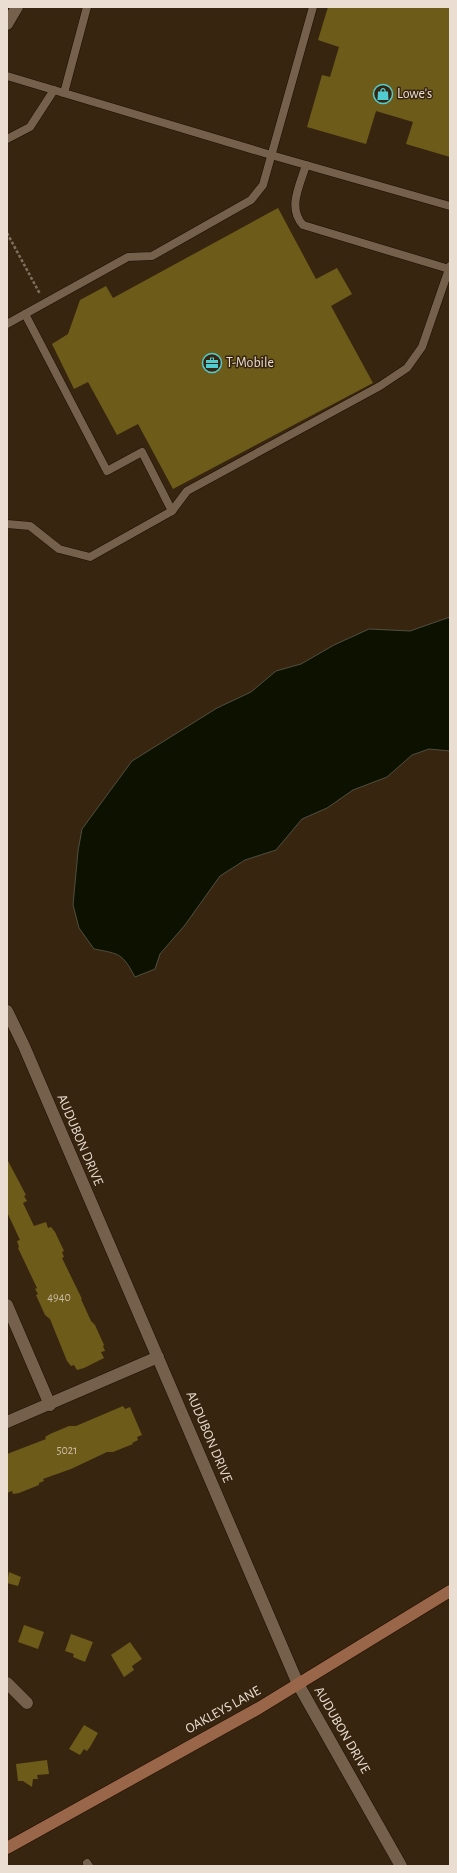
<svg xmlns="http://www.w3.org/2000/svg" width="457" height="1873" viewBox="0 0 457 1873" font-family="'Alegreya Sans',sans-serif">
<rect width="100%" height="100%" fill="#372510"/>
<path fill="#0d1200" stroke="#4f4f3f" d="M450,617V751L429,749L412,755L387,777L353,790L327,808L302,819L276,850L245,860L220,876L185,925L160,954L155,969L135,977C122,953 120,954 94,949L79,928L73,905L78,851L82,829L132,761L217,708L251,692L276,671L301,664L334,645L369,629L410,631Z"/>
<g fill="#6d5b1a">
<polygon points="328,7 450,7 450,157 406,144 413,122 376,111 366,144 307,127 322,75 330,77 339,47 318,40"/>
<polygon points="278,208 316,279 337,268 352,294 331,306 373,383 173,489 138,424 117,435 88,382 74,389 52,344 68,334 80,300 106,286 113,298"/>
<polygon points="7,1159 26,1195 24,1196 27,1201 23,1203 34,1226 46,1222 48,1228 51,1227 55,1232 64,1251 62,1252 64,1257 62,1258 82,1299 81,1299 91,1321 95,1325 104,1345 103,1346 105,1351 101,1352 104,1358 84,1368 77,1370 74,1365 71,1366 67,1361 50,1319 45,1315 36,1295 38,1294 35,1289 37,1288 18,1248 19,1247 17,1241 20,1240 7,1212"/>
<polygon points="123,1406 125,1409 130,1407 142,1435 137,1437 138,1440 132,1443 133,1444 113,1452 107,1452 71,1469 43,1479 44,1481 39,1483 39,1485 19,1493 13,1494 12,1491 7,1493 7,1454 46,1439 45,1437 50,1434 69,1426 76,1426"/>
<polygon points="9,1572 21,1577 18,1586 7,1583"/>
<polygon points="24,1625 44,1632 38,1649 18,1642"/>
<polygon points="71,1634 93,1642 85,1662 73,1657 74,1654 65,1651"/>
<polygon points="130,1642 142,1659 132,1666 134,1670 124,1677 111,1655"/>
<polygon points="84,1725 98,1733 90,1747 87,1751 84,1749 80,1755 69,1749"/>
<polygon points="47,1760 49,1774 37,1775 38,1779 33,1779 32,1787 23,1781 18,1781 16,1764"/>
</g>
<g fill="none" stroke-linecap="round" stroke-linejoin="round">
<defs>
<g id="service">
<polyline points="7,76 271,155 450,206"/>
<polyline points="64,93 87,7"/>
<polyline points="7,139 30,127 54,90"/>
<path d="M306,165C300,185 287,208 303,225L449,269"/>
<polyline points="7,324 25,314"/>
<polyline points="172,511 187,491 380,386 407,368 422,347 450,266"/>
<polyline points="7,524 30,526 59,549 90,557 172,511 142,452 107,471 25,314 128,257 152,256 251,200 263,185 313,7"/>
<polyline points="87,1863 89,1866"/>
</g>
<g id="minor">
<polyline points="7,24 17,7"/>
<polyline points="7,1305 50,1405"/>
<polyline points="7,1422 158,1357"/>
<polyline points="7,1683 27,1703"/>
</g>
<polyline id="tertiary" points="7,1011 24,1046 298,1684 401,1866"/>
<polyline id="secondary" points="7,1848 259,1708 450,1591"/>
</defs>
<use href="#service" stroke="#1e0d00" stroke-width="9"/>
<use href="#minor" stroke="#1e0d00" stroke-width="13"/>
<use href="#tertiary" stroke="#1e0d00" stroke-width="13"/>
<use href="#secondary" stroke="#1e0d00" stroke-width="13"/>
<polyline stroke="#7f705e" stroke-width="2.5" stroke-dasharray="3 2" stroke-linecap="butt" points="7,233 40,294"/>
<use href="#service" stroke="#75604b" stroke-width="8"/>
<use href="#minor" stroke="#75604b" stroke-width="12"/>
<use href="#tertiary" stroke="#75604b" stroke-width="12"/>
<use href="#secondary" stroke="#9a6649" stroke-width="12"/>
</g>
<defs>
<symbol id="shop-ring" viewBox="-11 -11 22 22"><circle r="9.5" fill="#372510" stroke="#51ccd1" stroke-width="1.5"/><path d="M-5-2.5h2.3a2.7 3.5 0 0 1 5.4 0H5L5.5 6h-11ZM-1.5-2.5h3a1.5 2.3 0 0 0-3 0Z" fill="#51ccd1"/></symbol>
<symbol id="office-ring" viewBox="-11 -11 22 22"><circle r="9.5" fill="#372510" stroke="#51ccd1" stroke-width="1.5"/><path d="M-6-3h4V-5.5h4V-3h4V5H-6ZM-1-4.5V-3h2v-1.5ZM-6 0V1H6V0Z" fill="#51ccd1"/></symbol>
</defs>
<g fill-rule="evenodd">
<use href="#shop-ring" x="372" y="83" width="22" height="22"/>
<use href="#office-ring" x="201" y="352" width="22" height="22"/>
</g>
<g text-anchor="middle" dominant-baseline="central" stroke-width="3" stroke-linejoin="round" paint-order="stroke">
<g font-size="12" fill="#cbbda4">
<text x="59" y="1297">4940</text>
<text x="67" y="1450">5021</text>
</g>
<g font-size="14" fill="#eaded2" stroke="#372510" text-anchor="start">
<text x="397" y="94">Lowe's</text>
<text x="226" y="363">T-Mobile</text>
</g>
<g font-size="14" fill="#eaded2" stroke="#372510">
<text transform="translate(80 1140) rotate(67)">AUDUBON DRIVE</text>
<text transform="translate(209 1437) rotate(67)">AUDUBON DRIVE</text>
<text transform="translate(223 1710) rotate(-29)">OAKLEYS LANE</text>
<text transform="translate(342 1730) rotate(60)">AUDUBON DRIVE</text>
</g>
</g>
<rect width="457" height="1873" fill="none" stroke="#eaded2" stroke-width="16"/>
</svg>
